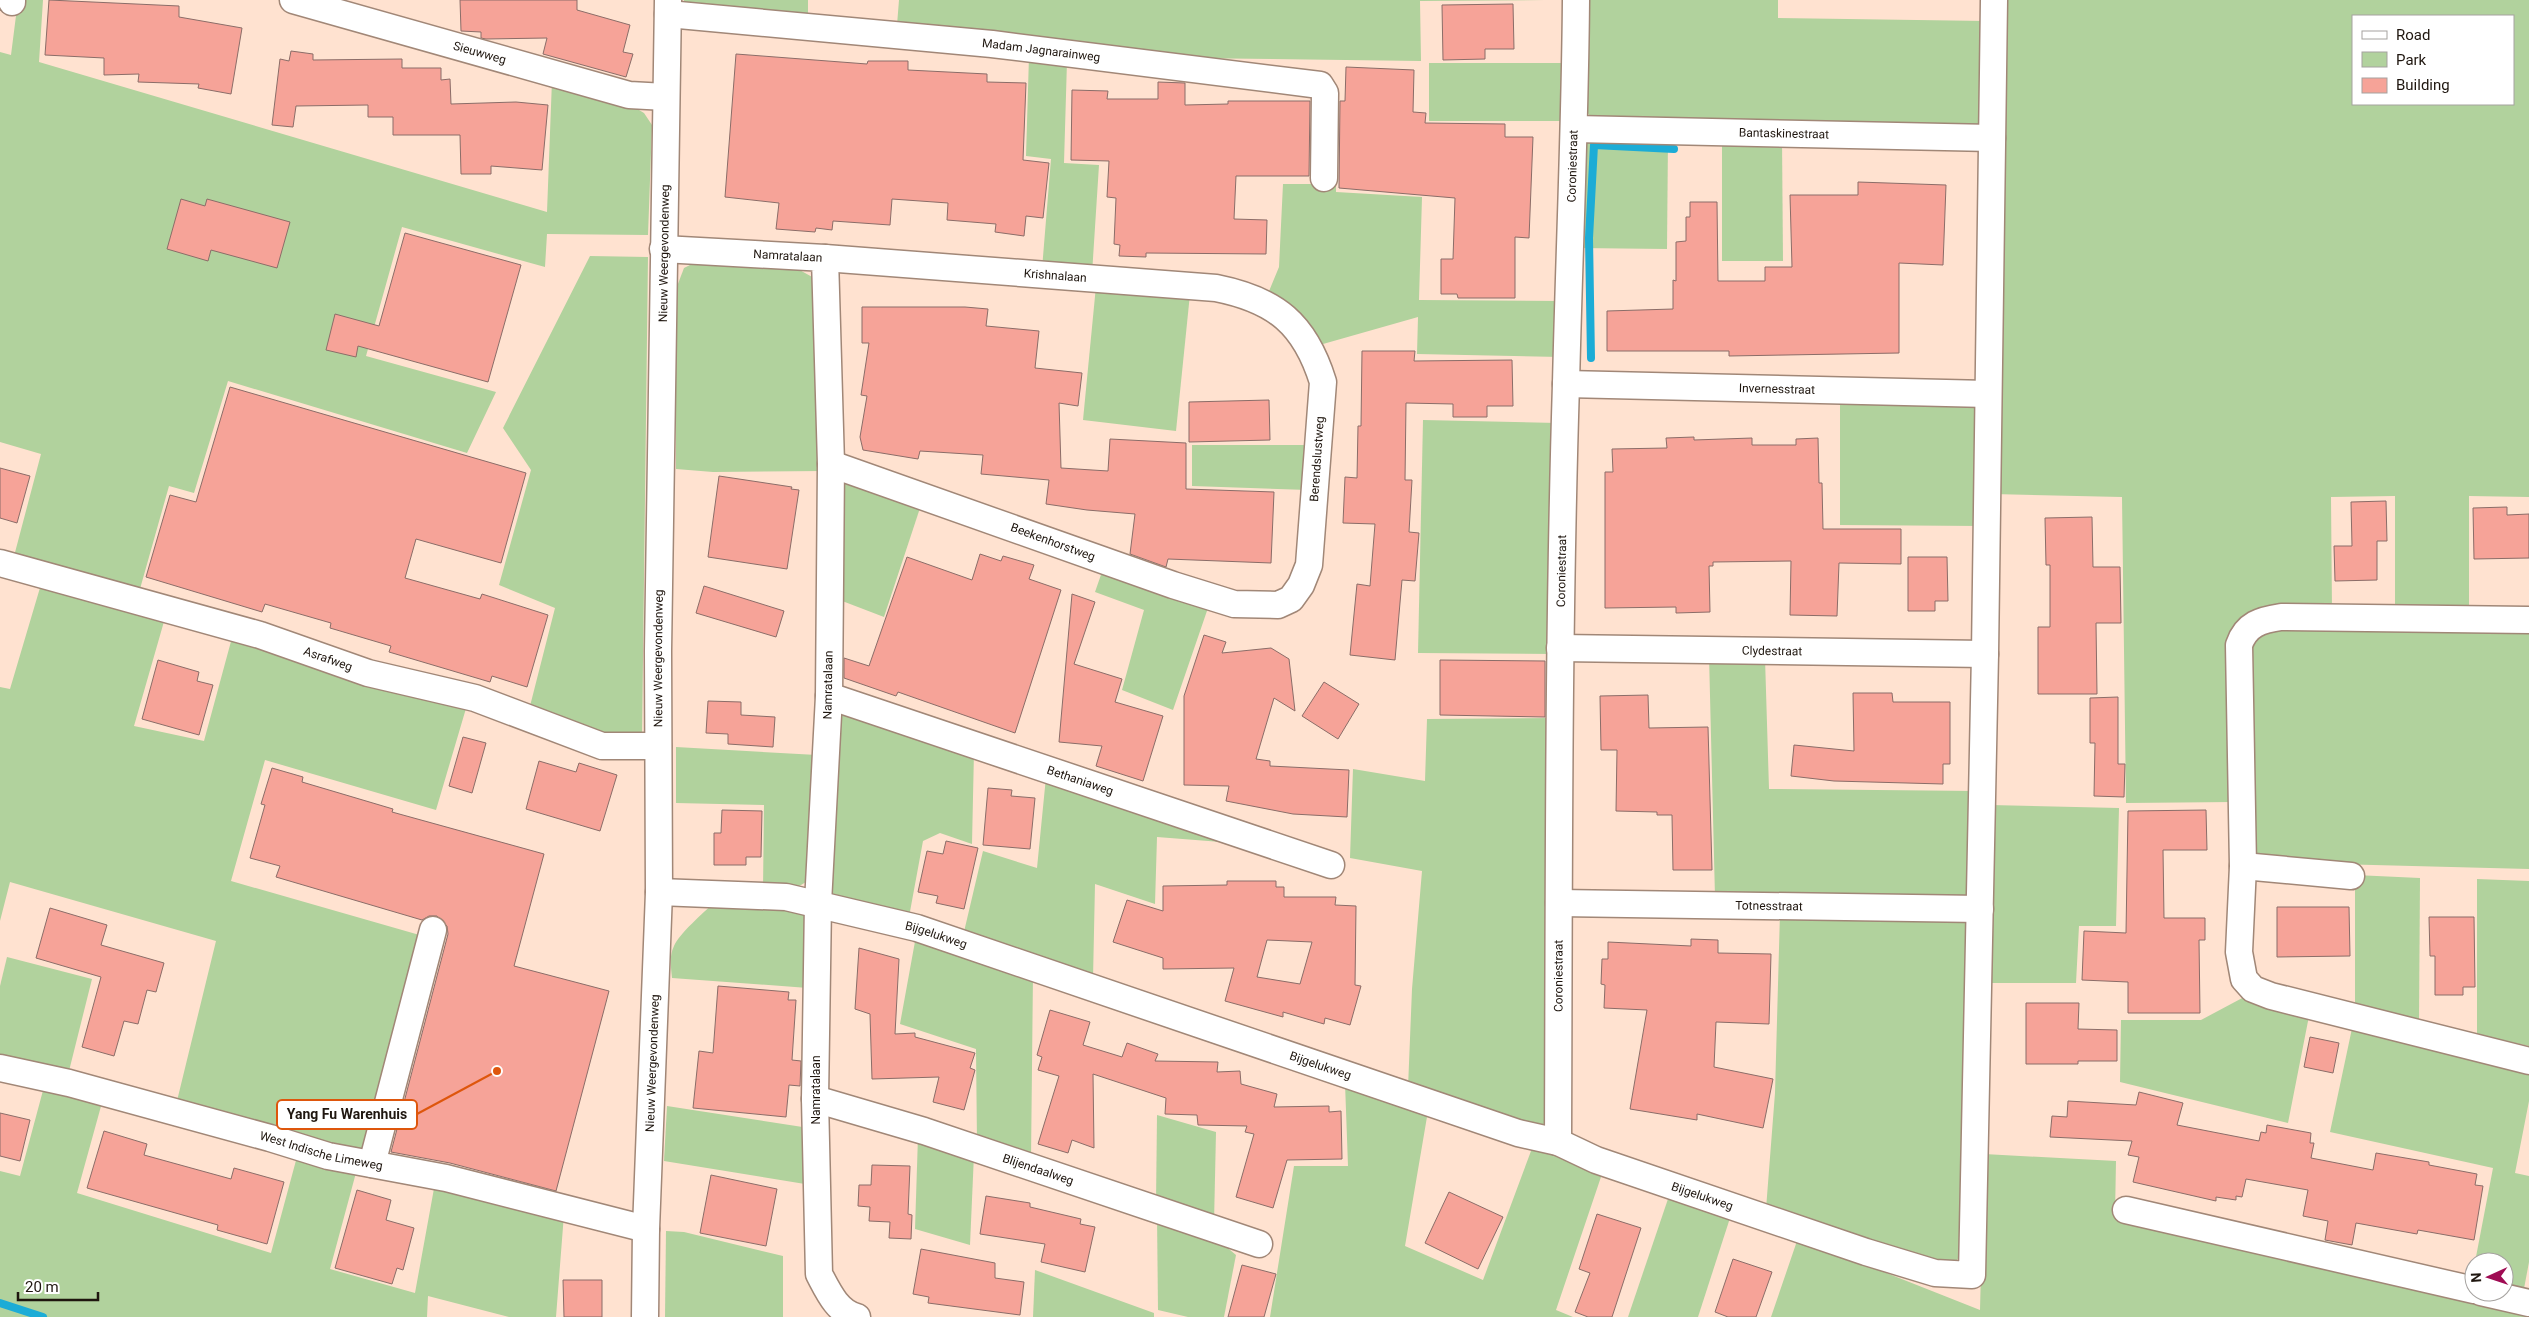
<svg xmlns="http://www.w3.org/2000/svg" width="2529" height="1317" viewBox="0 0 2529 1317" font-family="Roboto,sans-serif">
<rect width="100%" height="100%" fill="#ffe2d0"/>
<g fill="#b1d29d" fill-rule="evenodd">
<polygon points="18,0 43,0 39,62 547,212 552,80 629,104 644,113 652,125 648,235 547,234 545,267 402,227 366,356 496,392 467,453 228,381 194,493 169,486 138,596 13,560 41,454 0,442 0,52 11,55"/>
<polygon points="684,0 808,0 808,14 684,3"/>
<polygon points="899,0 1545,0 1420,1 1421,61 1185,58 897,25"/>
<polygon points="1585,0 1778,0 1778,18 1986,21 1980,129 1591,117 1586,111"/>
<path d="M2000,0H2529V497L2469,496V612H2395V496L2331,497L2332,612L2249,615L2238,621L2233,630L2234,802L2126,803L2122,497L1992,494ZM2353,16H2513V104H2353Z"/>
<polygon points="1029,56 1067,61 1064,163 1099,165 1092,274 1042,269 1051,159 1026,156"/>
<rect x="1429" y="63" width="138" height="58"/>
<polygon points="1585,137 1668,138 1667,249 1578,248"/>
<polygon points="1722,138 1782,138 1783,261 1722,261"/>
<polygon points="1283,184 1336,184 1336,192 1422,197 1419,300 1561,301 1561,357 1417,354 1418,317 1316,346 1267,296 1279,267"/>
<polygon points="590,256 648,257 642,740 601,739 529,710 555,608 499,585 531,470 503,428"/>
<polygon points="696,262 796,268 814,278 823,471 713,472 676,469 676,289 684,268"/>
<polygon points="1096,286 1190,294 1176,431 1083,420"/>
<polygon points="1840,398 1979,407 1981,526 1840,525"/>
<polygon points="1423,420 1558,423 1554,654 1418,653"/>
<polygon points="1192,445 1310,445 1308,490 1192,486"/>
<polygon points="845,481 921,505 884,617 837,599 840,485"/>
<polygon points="1103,569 1209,605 1173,710 1122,690 1144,610 1095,592"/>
<polygon points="42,581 165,618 134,726 204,741 233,634 467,705 436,810 265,760 231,881 423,936 366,1152 176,1105 216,941 10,882 0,921 0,687 10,689"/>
<polygon points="2265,627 2529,627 2529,869 2255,862 2247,644"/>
<polygon points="1709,655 1765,658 1769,789 1975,791 1971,890 1965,898 1715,897"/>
<polygon points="840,713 974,751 972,844 940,833 923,841 909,917 830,895"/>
<polygon points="1553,718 1548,1124 1541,1127 1408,1088 1412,989 1422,871 1350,858 1353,769 1425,781 1427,719"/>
<path d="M676,747L817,755L808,880C795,892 781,889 763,889L764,805L676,803Z"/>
<polygon points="1046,777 1221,842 1157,837 1155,904 1095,884 1093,979 963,936 983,851 1037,868"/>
<polygon points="1990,805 2119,808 2116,926 2079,926 2076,983 1987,983"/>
<polygon points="2355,875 2420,878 2419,1021 2355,1007"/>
<polygon points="2477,879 2529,881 2529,1046 2477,1035"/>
<path d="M714,903L802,911L808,922V988L672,978C671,967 669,956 674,946C680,933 703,913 714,903Z"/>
<polygon points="1780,912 1967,915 1961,1254 1955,1263 1945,1267 1766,1209 1775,1093"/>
<polygon points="916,936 1033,973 1031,1161 977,1143 976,1049 900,1024"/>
<polygon points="7,957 92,979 67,1079 0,1062 0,986"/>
<polygon points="2246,996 2310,1011 2288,1123 2120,1082 2121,1020 2201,1020"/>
<polygon points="2354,1019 2529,1056 2529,1101 2515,1173 2529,1176 2529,1262 2523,1294 2504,1290 2504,1262 2475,1262 2493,1168 2330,1132"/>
<polygon points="45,1083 103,1099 77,1193 271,1253 298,1153 357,1169 330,1269 415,1293 435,1183 564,1214 556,1317 509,1317 428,1296 427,1317 0,1317 0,1171 20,1176"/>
<polygon points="1345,1083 1428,1111 1405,1246 1483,1280 1534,1143 1603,1171 1556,1310 1573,1317 1270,1317 1294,1166 1348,1166"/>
<polygon points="667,1106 809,1128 811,1185 664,1161"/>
<polygon points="1157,1115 1216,1132 1214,1223 1156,1203"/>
<polygon points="918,1136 974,1154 970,1245 915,1229"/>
<polygon points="1984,1154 2116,1161 2115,1215 2529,1314 2529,1317 1771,1317 1798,1238 1980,1310"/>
<polygon points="1669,1196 1730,1218 1698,1317 1628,1317"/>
<polygon points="1157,1216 1211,1234 1236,1255 1224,1317 1188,1317 1158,1310"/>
<polygon points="666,1231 684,1232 783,1256 783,1317 665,1317"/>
<polygon points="1035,1270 1154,1313 1154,1317 1033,1317"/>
</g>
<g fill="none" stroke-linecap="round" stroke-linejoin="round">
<g stroke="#1cacd6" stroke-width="8">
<polyline points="1591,358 1589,238 1594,145 1674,149"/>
<polyline points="0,1303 43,1317"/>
</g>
</g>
<g fill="#f6a398" stroke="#8b6d68" fill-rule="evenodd">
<polygon points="49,0 179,6 179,17 242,28 231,94 198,88 199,84 138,82 139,74 104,75 104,58 45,55"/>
<polygon points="460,0 577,0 577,10 630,25 623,52 633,54 626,77 543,54 547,38 486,39 481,38 481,32 461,31"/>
<polygon points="1513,4 1514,49 1485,49 1485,59 1443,60 1442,5"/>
<polygon points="291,51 313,54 313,60 402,59 402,68 441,68 441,80 450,79 451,104 516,102 548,105 542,170 491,166 491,174 461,174 460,135 393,135 393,117 368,117 368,105 296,106 293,127 272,125 280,59 289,61"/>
<polygon points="736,54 867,64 868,61 908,61 908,70 987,74 987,82 1026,83 1023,160 1049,163 1043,218 1026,216 1024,236 995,232 996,224 947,220 948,203 892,199 890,225 833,221 832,230 816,228 815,232 776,229 779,203 725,197"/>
<polygon points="1346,67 1414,70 1413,112 1426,113 1425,123 1505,124 1505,137 1533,137 1529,238 1515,237 1515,298 1458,298 1457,294 1441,294 1441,259 1453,259 1455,198 1339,188 1340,101 1345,101"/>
<polygon points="1158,82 1185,83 1185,105 1228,104 1228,101 1310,101 1309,176 1236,176 1234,219 1267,220 1266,254 1146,253 1146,257 1119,256 1120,245 1114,244 1116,198 1107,197 1109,161 1071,160 1072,90 1108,91 1107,99 1158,99"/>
<polygon points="1858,182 1946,185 1943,265 1899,263 1899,353 1729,356 1729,351 1607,351 1607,311 1673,309 1673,280 1676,281 1676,242 1686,241 1686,217 1690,217 1690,202 1717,202 1718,281 1765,281 1765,267 1792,267 1790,195 1858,195"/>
<polygon points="181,199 205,206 207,199 290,222 277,268 211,250 208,261 167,249"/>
<polygon points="405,233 521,265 488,382 358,346 356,357 326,350 335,314 379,326"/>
<polygon points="862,307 965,307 988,309 986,326 1039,331 1035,368 1082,373 1078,406 1059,403 1061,468 1108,471 1110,439 1186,443 1186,489 1274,492 1271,563 1168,559 1166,567 1130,554 1135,514 1087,510 1046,504 1049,480 981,474 983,455 920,451 918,459 863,450 860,437 867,396 861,395 869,343 862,343"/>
<polygon points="1362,351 1415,351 1414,361 1512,360 1513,406 1487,406 1487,417 1453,417 1453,404 1406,403 1405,480 1412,480 1409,532 1419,533 1415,581 1402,580 1395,660 1350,655 1357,584 1370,586 1375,524 1343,523 1345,477 1357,478 1358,426 1361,426"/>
<polygon points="230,387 526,473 501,563 416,539 405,578 480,599 482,594 548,615 527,687 492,676 490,682 389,652 391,646 330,628 331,623 265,604 262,612 146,577 170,495 196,502"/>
<polygon points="1269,400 1270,440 1189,442 1189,402"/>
<polygon points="1694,437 1694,440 1752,438 1752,445 1796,445 1796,439 1818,438 1819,483 1822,483 1823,529 1901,529 1901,564 1839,563 1837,616 1790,615 1791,561 1713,562 1713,566 1709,566 1710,612 1676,613 1676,607 1605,608 1605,472 1613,472 1612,449 1667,448 1666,438"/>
<polygon points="0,468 30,476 17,523 0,518"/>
<polygon points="719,476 792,487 791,489 799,490 787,569 708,557"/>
<polygon points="2386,501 2387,541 2377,541 2377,580 2335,581 2334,546 2352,546 2351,502"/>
<polygon points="2507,507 2507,515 2529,514 2529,558 2474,559 2473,508"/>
<polygon points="2092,517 2093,567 2120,567 2121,623 2096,623 2097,694 2038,694 2038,627 2050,627 2050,565 2046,565 2045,518"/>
<polygon points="980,554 1001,561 1003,556 1034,565 1029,579 1061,590 1015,733 898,692 896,696 844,678 844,658 869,666 907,557 972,580"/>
<polygon points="1908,557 1947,557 1948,601 1935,601 1935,611 1908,611"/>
<polygon points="704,586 784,611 776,637 696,613"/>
<polygon points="1072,594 1095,602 1074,664 1122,679 1115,702 1163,716 1143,781 1096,766 1102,746 1059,742"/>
<polygon points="1204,635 1226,642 1222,653 1271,648 1289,659 1295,711 1274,698 1256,759 1270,761 1270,766 1349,770 1347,817 1293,814 1226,801 1229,786 1184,785 1184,696"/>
<polygon points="158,660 199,672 197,681 213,685 199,735 142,719"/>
<polygon points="1440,660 1545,661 1545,717 1440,715"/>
<polygon points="1324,682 1359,704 1338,739 1302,716"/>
<polygon points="1853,693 1892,693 1893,702 1950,702 1950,764 1943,764 1943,784 1834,781 1791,776 1794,745 1854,751"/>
<polygon points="1648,695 1649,728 1708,727 1712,870 1673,870 1672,815 1657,815 1657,812 1616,811 1617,750 1601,750 1600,696"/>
<polygon points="2118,697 2118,764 2125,764 2124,797 2094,796 2095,743 2090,743 2090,698"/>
<polygon points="708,701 741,702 741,715 775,717 773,747 728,744 728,734 706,733"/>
<polygon points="463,737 486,743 472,793 449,786"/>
<polygon points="539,761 576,772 579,763 617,775 600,831 526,809"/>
<polygon points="272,768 303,777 302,782 393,809 392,812 544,854 514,966 609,991 556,1191 450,1163 391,1152 448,934 447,926 437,916 429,916 422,920 276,877 280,866 250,858 265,805 261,804"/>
<polygon points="988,788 1012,790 1011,796 1035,798 1030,849 983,845"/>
<polygon points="722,810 762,811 761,857 746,857 746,865 714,865 714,833 721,833"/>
<polygon points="2206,810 2207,850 2163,850 2164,918 2205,918 2205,940 2199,940 2200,1013 2128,1013 2128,982 2082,980 2084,931 2126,933 2128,811"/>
<polygon points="946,841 978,848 964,909 936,903 938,896 918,892 927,851 943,854"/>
<path d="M1227,881H1276V887H1284V897H1336L1335,905L1356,906L1355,985L1361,986L1350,1025L1325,1018L1324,1024L1283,1012V1017L1225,1001L1234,968L1163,969V958L1113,942L1127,900L1163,911V886L1227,885ZM1267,940L1312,942L1300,984L1257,977Z"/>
<polygon points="2277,907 2349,907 2350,956 2277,957"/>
<polygon points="50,908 107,925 101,945 164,963 156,992 147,990 138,1024 124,1021 114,1056 82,1047 101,977 36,958"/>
<polygon points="2429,917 2474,917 2475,987 2463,987 2463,995 2435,995 2435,956 2430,956"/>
<polygon points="1691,939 1718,940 1718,953 1771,954 1769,1024 1716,1022 1714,1067 1773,1079 1763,1128 1697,1114 1697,1120 1630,1109 1647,1010 1604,1008 1605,985 1601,984 1602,959 1608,959 1608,942 1691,946"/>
<polygon points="859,948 899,959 895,1034 915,1033 915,1037 975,1053 970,1068 975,1070 964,1110 933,1102 939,1077 872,1079 870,1014 855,1009"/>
<polygon points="718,986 789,992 788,1000 796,1000 792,1060 801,1061 800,1086 789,1085 786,1117 693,1108 699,1051 713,1053"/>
<polygon points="2026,1003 2079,1003 2078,1029 2117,1030 2117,1061 2078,1061 2078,1064 2026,1064"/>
<polygon points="1050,1010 1090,1022 1083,1045 1122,1057 1127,1043 1158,1054 1155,1061 1218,1062 1217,1072 1240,1071 1241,1084 1277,1094 1274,1107 1329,1106 1329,1112 1341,1111 1342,1159 1287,1160 1273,1208 1236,1197 1254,1134 1245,1132 1247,1126 1198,1125 1197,1115 1165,1114 1166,1098 1093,1074 1094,1148 1072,1140 1068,1153 1038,1144 1059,1076 1038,1070 1042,1057 1037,1055"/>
<polygon points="2310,1037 2339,1043 2333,1073 2304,1067"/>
<polygon points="2139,1092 2183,1103 2177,1125 2259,1141 2261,1132 2266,1133 2267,1125 2311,1133 2310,1143 2314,1143 2311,1158 2373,1170 2376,1153 2429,1162 2429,1165 2477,1174 2475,1185 2483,1186 2474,1240 2418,1230 2417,1234 2356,1223 2352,1245 2325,1240 2328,1221 2303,1216 2308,1190 2246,1179 2242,1197 2236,1196 2236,1200 2216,1197 2216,1201 2133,1182 2139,1157 2128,1155 2132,1141 2050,1137 2052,1116 2067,1117 2068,1101 2136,1105"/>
<polygon points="0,1113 30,1120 20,1161 0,1156"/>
<polygon points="104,1131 147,1144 144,1155 231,1179 234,1168 284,1182 267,1244 217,1230 218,1225 87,1188"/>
<polygon points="872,1165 910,1166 908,1214 912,1215 911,1239 889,1238 890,1222 869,1221 870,1207 858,1206 859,1185 871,1185"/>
<polygon points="711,1175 777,1189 766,1246 700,1233"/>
<polygon points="357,1190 391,1200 386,1220 414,1228 403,1270 397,1268 392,1284 335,1268"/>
<polygon points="1449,1192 1503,1217 1478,1269 1425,1243"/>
<polygon points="986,1196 1030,1203 1030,1207 1081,1219 1080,1224 1095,1227 1085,1272 1041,1262 1045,1244 980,1234"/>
<polygon points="1597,1214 1641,1228 1612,1317 1588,1317 1575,1312 1590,1273 1579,1269"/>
<polygon points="921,1249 995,1263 995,1278 1024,1282 1020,1315 928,1303 929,1297 913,1294"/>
<polygon points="1733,1259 1772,1272 1756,1317 1728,1317 1715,1312"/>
<polygon points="1242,1265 1276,1274 1264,1317 1228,1317"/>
<polygon points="563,1280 602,1280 602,1317 564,1317"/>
</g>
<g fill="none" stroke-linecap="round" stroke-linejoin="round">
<defs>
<g id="minor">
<path id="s1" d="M293,0L629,95L666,97"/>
<polyline points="12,2 12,0"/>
<path id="s2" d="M668,14L992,44L1320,85L1325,93L1324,178"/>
<path id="s3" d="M1575,129L1992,138"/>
<path id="s4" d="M663,249L825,258L831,464L829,696L818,903L815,1099L819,1274C828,1291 837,1312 857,1317"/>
<path id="s5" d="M825,258L1216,288C1276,300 1305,324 1323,382L1309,565L1301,585L1291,599L1278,605L1234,604L1173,585L831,464"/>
<path id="s6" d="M1566,384L1988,394"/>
<path id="s7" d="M0,563L260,635L368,673L475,698L602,746H658"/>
<path d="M2529,620L2281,617C2261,620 2246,624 2239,645L2243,866L2239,952L2244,979L2253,989L2271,996L2529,1061"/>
<path id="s8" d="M1560,648L1985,654"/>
<path id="s9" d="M829,696L1331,865"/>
<polyline points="2243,866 2351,876"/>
<path id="s10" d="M659,892L786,897L917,928L1518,1133L1558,1142L1596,1160L1866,1252L1935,1273L1972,1275L1985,654L1994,0"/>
<path id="s11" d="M1559,903L1980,909"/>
<path id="s12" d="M0,1068L69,1083L270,1138L328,1156L446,1178L646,1229"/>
<path id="s13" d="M815,1099L924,1131L1259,1244"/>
<path id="s14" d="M1558,1142C1559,889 1558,637 1566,384C1569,256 1575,128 1576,0"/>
<polyline points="372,1164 433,930"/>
<polyline points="2126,1210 2474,1290"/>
<polyline points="2481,1292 2529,1303"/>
<path id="s15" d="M645,1317L646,1229L659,892L658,651L668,0"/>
</g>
</defs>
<use href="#minor" stroke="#a18777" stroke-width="29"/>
<use href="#minor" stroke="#fff" stroke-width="26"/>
</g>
<g text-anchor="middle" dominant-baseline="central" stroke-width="4" stroke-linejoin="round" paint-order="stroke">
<g font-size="12" fill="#1f160f" stroke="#fff">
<text stroke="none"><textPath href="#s2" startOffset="375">Madam Jagnarainweg</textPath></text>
<text stroke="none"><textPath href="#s1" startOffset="194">Sieuwweg</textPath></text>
<text stroke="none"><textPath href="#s3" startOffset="209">Bantaskinestraat</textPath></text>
<text stroke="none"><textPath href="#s14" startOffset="976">Coroniestraat</textPath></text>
<text stroke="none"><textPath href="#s15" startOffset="1064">Nieuw Weergevondenweg</textPath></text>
<text stroke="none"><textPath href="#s4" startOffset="125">Namratalaan</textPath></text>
<text stroke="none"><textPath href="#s5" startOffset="231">Krishnalaan</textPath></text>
<text stroke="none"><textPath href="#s6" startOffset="211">Invernesstraat</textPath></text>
<text transform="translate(1317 459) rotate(-86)">Berendslustweg</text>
<text transform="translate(1053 542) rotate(20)">Beekenhorstweg</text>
<text stroke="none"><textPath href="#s14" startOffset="571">Coroniestraat</textPath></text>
<text stroke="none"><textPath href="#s8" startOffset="212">Clydestraat</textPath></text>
<text stroke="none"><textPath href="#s7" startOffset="342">Asrafweg</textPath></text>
<text stroke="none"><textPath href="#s15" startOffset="659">Nieuw Weergevondenweg</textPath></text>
<text transform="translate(828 685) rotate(-89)">Namratalaan</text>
<text stroke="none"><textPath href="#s9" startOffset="265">Bethaniaweg</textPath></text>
<text stroke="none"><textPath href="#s11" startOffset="210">Totnesstraat</textPath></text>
<text stroke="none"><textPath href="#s10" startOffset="282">Bijgelukweg</textPath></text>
<text stroke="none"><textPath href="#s14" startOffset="166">Coroniestraat</textPath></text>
<text stroke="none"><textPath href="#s15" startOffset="254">Nieuw Weergevondenweg</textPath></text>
<text stroke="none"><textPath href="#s10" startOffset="688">Bijgelukweg</textPath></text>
<text transform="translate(816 1090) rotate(-90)">Namratalaan</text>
<text stroke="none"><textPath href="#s12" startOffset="332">West Indische Limeweg</textPath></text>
<text stroke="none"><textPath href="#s13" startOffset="234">Blijendaalweg</textPath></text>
<text stroke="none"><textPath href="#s10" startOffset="1092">Bijgelukweg</textPath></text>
</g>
</g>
<path fill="none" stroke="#de560c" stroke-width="2" d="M497 1071L417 1114"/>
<circle fill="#de560c" stroke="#fff" stroke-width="2" cx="497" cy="1071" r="5"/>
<rect fill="#fff" stroke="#de560c" stroke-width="2" x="277" y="1100" width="140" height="29" rx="5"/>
<g font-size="14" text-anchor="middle" font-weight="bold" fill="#1f160f">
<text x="347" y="1119">Yang Fu Warenhuis</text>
</g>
<rect x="2352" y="15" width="162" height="90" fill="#ffffff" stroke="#a5a29f"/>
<rect x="2362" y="31" width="25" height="8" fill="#ffffff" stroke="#a5a29f"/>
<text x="2396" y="40" font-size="15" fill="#1f160f">Road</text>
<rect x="2362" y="52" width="25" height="15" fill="#b1d29d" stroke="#a5a29f"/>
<text x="2396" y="65" font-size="15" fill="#1f160f">Park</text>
<rect x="2362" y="78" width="25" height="15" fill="#f6a398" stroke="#a5a29f"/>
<text x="2396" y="90" font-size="15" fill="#1f160f">Building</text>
<g transform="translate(2489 1277) rotate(267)"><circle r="24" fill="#ffffff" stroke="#a5a29f"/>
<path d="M0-4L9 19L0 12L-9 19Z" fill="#9f0b53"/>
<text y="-8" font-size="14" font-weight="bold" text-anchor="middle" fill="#1f160f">N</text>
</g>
<path d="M18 1292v8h80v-8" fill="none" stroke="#1f160f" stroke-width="2.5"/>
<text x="25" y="1292" font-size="15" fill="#1f160f" stroke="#ffffff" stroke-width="4" paint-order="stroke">20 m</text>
</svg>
